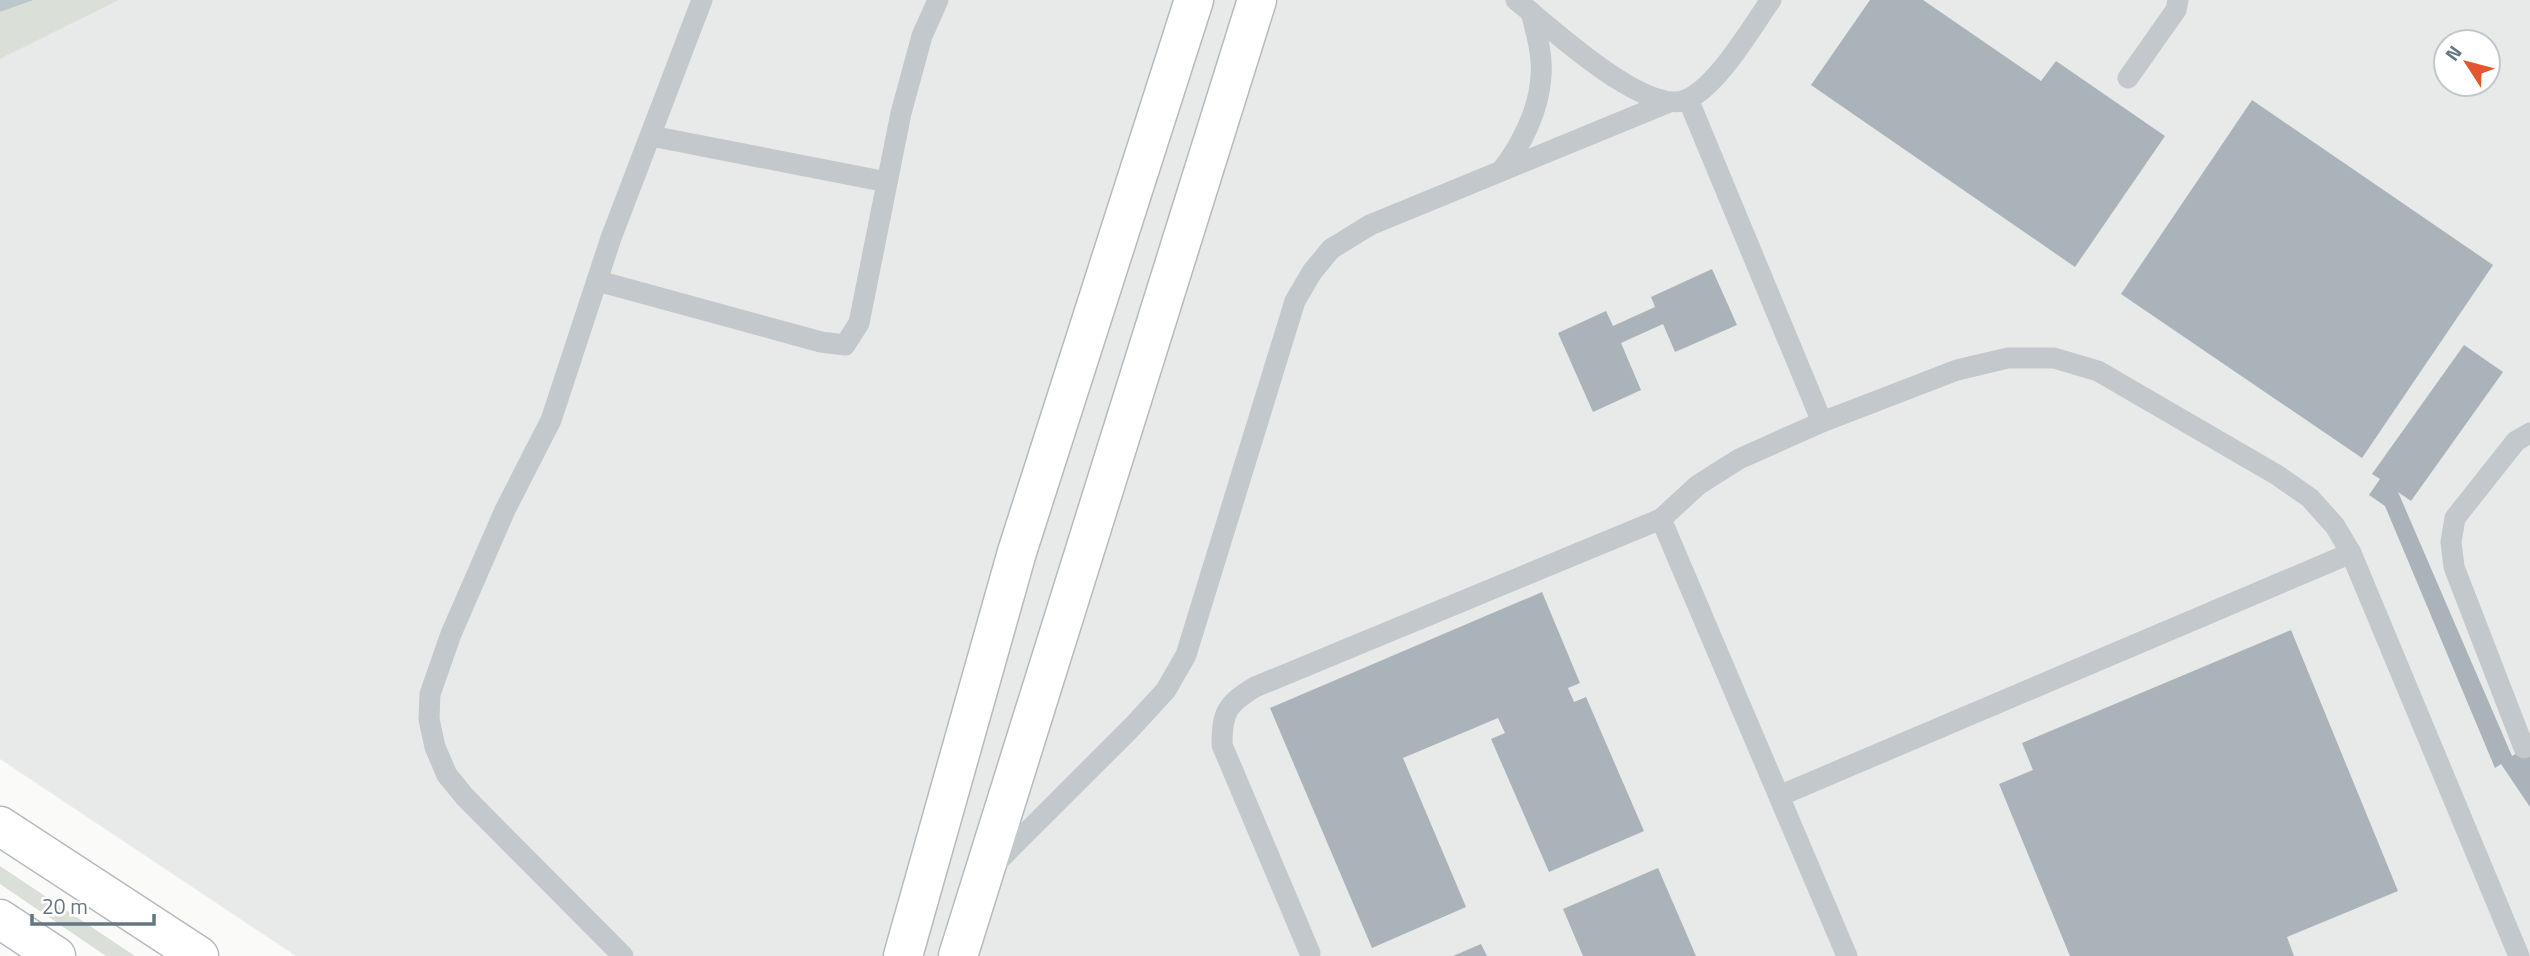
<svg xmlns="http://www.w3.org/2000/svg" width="2530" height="956" viewBox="0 0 2530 956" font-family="'Titillium Web',sans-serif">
<rect width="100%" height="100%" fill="#fafaf8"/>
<path fill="#e8e9e9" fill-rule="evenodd" d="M119,0H2530V956H296L0,759V59ZM2446,42H2488V84H2446Z"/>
<g fill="#dadfd7">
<polygon points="34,0 119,0 0,59 0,12"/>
<polygon points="0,866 135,956 106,956 0,884"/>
</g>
<polygon fill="#bbc7cb" points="0,0 34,0 0,12"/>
<g fill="#aab3b9">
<polygon points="1870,0 1923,0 2041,81 2056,61 2165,136 2075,267 1811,85"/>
<polygon points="2252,100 2493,265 2362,458 2121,294"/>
<polygon points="1712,269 1737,325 1675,352 1663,324 1621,343 1641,390 1593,412 1558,333 1606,311 1613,326 1655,307 1651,297"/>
<polygon points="2464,345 2503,372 2411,501 2398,492 2512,756 2530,745 2530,807 2501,764 2495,768 2385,506 2369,495 2380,479 2372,474"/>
<polygon points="1542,592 1580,683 1568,688 1574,702 1586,697 1644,831 1549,872 1491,739 1505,733 1498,718 1403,758 1466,907 1372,948 1270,708"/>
<polygon points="2291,630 2398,891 2287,937 2294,956 2070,956 1999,784 2033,770 2022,743"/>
<polygon points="1658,868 1696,956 1583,956 1563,909"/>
<polygon points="1481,944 1487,956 1453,956"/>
</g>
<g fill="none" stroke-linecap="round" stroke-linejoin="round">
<defs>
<g id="primary">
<polyline points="0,826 199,956"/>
<polyline points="0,919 56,956"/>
<polyline points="903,956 1017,552 1194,0"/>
<polyline points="958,956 1257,0"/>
</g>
</defs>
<use href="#primary" stroke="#b5babe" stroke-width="41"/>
<g stroke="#c3c8cc" stroke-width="21">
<path d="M1516,0C1549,26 1647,119 1688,99C1719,84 1751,28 1771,0"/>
<polyline points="2128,78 2176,10 2178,0"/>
<polyline points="1688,99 1822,422 1957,370 2008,358 2054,358 2098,371 2277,475 2310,498 2335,526 2351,553 2519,956"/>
<polyline points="651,136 887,182"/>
<path d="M1502,170C1522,144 1539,110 1541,76C1543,55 1536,32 1531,12"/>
<polyline points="598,281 821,342 845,345 859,323 901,113 922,36 938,0"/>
<polyline points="1661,519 1847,956"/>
<polyline points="2524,748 2454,567 2451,542 2455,518 2516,441 2530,433"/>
<polyline points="1779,796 2351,553"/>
<polyline points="993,866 1133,726 1166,690 1186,655 1295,301 1312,272 1331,249 1370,225 1667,103"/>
<path d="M1310,953L1222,745C1222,712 1227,704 1255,687L1661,519L1698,485L1739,459L1822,422"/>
<polyline points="623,956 465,797 447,775 435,747 429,719 430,694 451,634 505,510 551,420 611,238 702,0"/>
</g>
<use href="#primary" stroke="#fff" stroke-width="38"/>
</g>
<g transform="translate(2467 63) rotate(306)"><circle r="33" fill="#ffffff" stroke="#c1c8cd" stroke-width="2"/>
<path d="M0-5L12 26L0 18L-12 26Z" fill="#e4572e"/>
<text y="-10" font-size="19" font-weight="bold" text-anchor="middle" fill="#657683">N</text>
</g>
<path d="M32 914v10h122v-10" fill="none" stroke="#657683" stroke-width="3.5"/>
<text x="42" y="914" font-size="21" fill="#657683" stroke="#ffffff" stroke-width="5" paint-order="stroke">20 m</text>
</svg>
